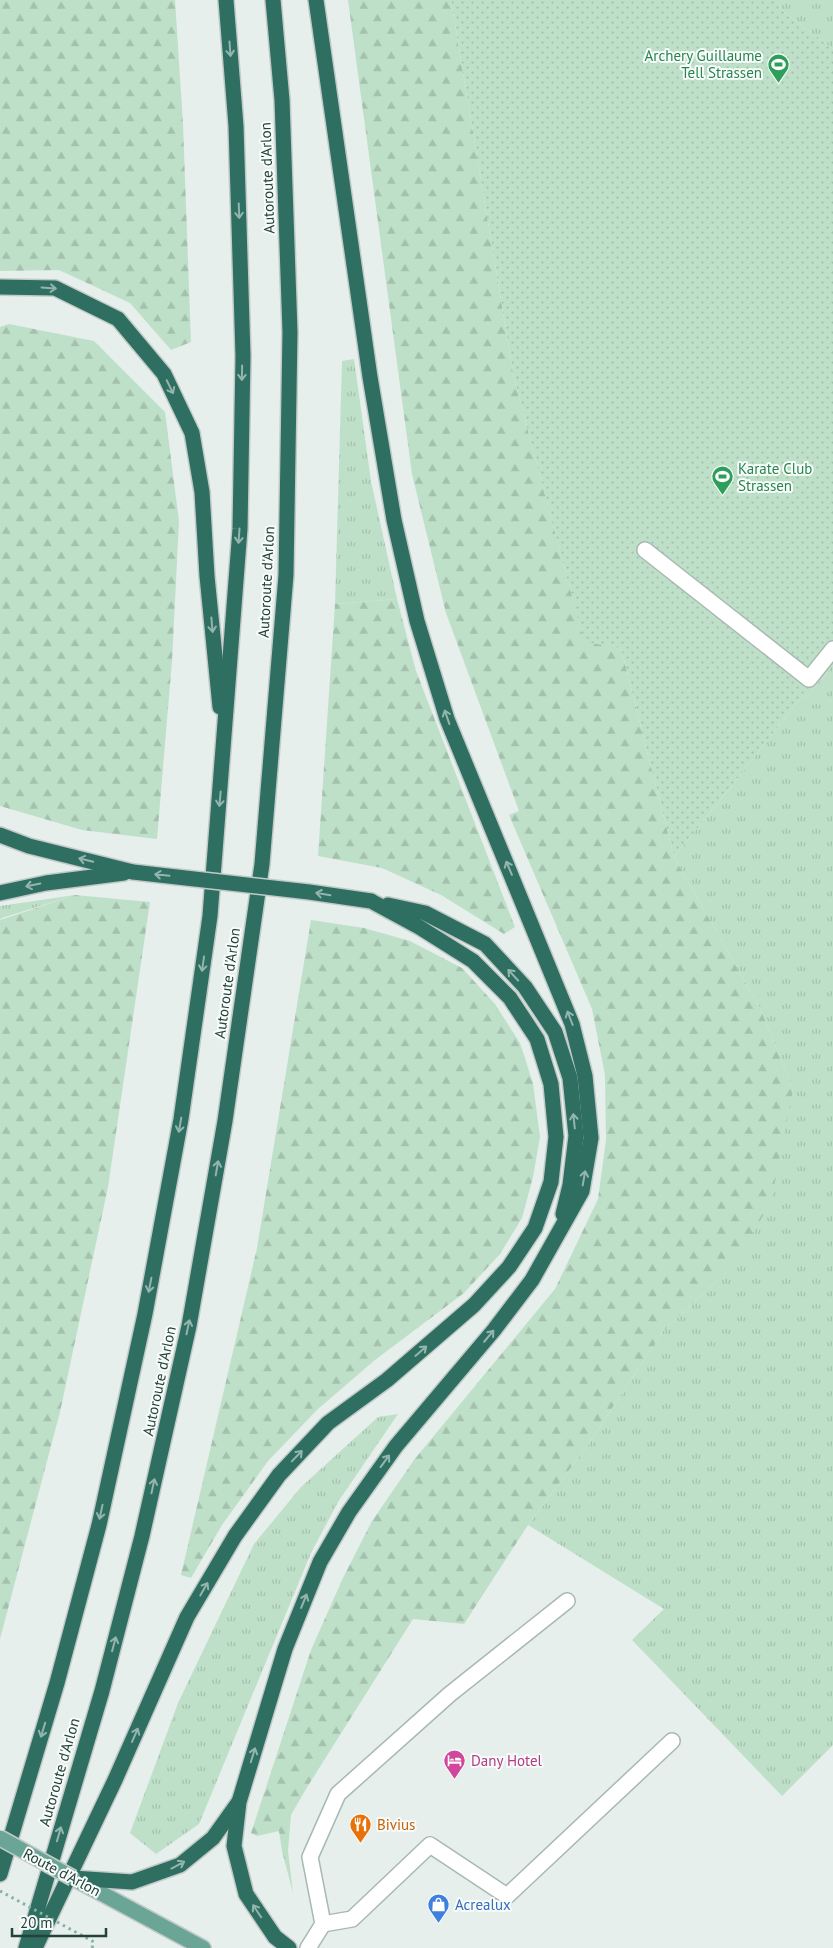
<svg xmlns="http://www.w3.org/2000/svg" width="833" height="1948" viewBox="0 0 833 1948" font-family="'PT Sans',sans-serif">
<defs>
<pattern id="grass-tufts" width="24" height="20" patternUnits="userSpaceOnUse" patternTransform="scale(1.25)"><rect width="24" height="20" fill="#bfe0c8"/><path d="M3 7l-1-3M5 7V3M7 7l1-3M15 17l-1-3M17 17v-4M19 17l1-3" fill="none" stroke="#a4c1ad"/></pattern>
<pattern id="forest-firs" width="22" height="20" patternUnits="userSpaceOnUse" patternTransform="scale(1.25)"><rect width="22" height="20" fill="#bfe0c8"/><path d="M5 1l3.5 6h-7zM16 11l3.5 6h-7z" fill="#a4c1ad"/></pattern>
<pattern id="park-dots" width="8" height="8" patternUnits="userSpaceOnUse" patternTransform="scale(1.25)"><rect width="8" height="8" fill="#bfe0c8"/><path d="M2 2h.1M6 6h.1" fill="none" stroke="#a4c1ad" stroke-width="1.8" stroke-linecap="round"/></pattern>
</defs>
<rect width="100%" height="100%" fill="#e6efeb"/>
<g fill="url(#grass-tufts)">
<polygon points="783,0 833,0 833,49 779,8"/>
<polygon points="354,359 371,481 397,599 335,604 342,361"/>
<polygon points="833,665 833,1745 782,1796 632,1640 664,1609 528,1525 588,1445 663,1331 735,1264 793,1089 760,1008 674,857 730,788 803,695 806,698"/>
<polygon points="75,895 2,918 0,920 0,906"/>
<polygon points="398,1414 338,1502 311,1553 199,1824 156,1854 130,1833 178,1703 254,1544 301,1487 378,1417"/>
</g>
<g fill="url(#forest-firs)">
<polygon points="0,0 175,0 183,124 191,342 171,350 130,303 59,270 0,271"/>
<polygon points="348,0 451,0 514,378 584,641 621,648 674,857 760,1008 793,1089 771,1202 735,1264 663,1331 588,1445 528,1525 464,1624 413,1619 306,1789 291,1815 288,1851 293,1893 282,1851 279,1831 257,1836 251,1833 311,1650 342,1580 372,1521 414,1460 555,1289 598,1199 606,1140 605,1075 592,1009 509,815 519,811 446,613 412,474"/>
<polygon points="9,324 94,341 165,412 179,521 172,661 157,839 82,830 0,806 0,327"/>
<polygon points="397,599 416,671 515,927 504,934 441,895 382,868 318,856 335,604"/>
<polygon points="75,895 150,902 108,1187 60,1412 0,1639 0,920"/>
<polygon points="311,920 364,928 410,941 462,968 495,1004 520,1043 533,1083 540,1137 533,1177 522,1218 500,1254 464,1293 375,1360 318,1409 268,1461 222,1525 191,1578 181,1575 257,1248"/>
</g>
<polygon fill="url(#park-dots)" points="451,0 783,0 779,8 833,49 833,665 806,698 803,695 730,788 674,857 621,648 584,642 514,378"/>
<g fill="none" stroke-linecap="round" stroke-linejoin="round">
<defs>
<g id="minor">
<polyline points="645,550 809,679 833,649"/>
<polyline points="323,1924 352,1919 430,1845 507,1896 672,1741"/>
<polyline points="308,1948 323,1924 310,1857 338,1794 450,1694 567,1601"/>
</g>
<polyline id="major" points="73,1878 203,1948"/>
<g id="highway">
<polyline points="0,287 55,288 118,319 164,374 192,433 202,492 207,576 220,707"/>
<polyline points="0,835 29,846 133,872"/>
<polyline points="0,893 46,883 124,873"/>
<polyline points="388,905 425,913 485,944 525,987 555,1032 570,1078 576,1136 570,1185 563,1214"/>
<polyline points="0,1874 57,1683 99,1525 145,1314 181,1119 210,916 240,529 243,356 236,126 226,0"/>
<polyline points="73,1878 132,1882 180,1865 213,1838 238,1803"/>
<polyline points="26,1948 102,1691 142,1536 189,1326 225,1121 262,864 286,575 290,332 282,100 273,0"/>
<polyline points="35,1948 115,1780 187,1617 235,1536 279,1475 328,1423 387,1380 474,1305 509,1267 535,1228 551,1182 556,1137 551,1084 537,1039 510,998 473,961 419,927 371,901"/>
<polyline points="289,1948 275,1937 246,1894 234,1846 239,1802 285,1649 320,1562 349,1512 396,1446 494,1330 532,1280 582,1191 591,1138 585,1076 572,1024 447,719 417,621 394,520 370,377 316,0"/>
</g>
</defs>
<use href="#minor" stroke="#a8b8b2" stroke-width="18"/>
<use href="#major" stroke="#c2cac8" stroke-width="18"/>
<use href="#highway" stroke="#c2cac8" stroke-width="18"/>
<polyline stroke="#86b3a5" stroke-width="3" stroke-dasharray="2.5 4" stroke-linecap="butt" points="92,1948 94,1942"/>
<use href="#minor" stroke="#fff" stroke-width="15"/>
<use href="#major" stroke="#6aa596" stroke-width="15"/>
<use href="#highway" stroke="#2f6f62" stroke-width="15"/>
<defs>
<polyline id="major-bridge" points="0,1838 73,1878"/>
<polyline id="highway-bridge" points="133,872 309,892 371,901"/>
</defs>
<use href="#major-bridge" stroke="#c2cac8" stroke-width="18" stroke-linecap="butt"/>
<use href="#highway-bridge" stroke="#c2cac8" stroke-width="18" stroke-linecap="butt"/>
<polyline stroke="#86b3a5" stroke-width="3" stroke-dasharray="2.5 4" stroke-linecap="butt" points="0,1891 94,1942"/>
<use href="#major-bridge" stroke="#6aa596" stroke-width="15"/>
<use href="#highway-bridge" stroke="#2f6f62" stroke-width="15"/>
</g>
<defs><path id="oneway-shaft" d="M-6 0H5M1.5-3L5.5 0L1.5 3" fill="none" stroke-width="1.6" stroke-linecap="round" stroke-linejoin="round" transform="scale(1.25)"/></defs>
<g stroke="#93b5ae">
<use href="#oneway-shaft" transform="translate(230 49) rotate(86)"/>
<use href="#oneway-shaft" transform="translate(239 211) rotate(88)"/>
<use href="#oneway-shaft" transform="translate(49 288) rotate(4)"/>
<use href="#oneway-shaft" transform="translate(242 373) rotate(91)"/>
<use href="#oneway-shaft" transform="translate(170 387) rotate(64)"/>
<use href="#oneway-shaft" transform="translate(239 536) rotate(94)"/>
<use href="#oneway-shaft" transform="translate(212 625) rotate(85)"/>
<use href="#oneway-shaft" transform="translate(447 717) rotate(-109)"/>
<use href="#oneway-shaft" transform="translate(220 799) rotate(95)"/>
<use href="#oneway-shaft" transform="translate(86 860) rotate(-166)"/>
<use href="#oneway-shaft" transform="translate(509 868) rotate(-113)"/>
<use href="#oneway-shaft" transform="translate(162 875) rotate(-174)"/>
<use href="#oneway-shaft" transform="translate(33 885) rotate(168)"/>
<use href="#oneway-shaft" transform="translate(323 894) rotate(-171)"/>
<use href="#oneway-shaft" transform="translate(203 964) rotate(98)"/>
<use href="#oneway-shaft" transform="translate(513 975) rotate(-133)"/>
<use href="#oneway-shaft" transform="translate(570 1018) rotate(-111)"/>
<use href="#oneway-shaft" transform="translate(574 1121) rotate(-96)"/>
<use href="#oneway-shaft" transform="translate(180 1125) rotate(100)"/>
<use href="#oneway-shaft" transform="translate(217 1168) rotate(-80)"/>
<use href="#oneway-shaft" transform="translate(584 1178) rotate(-80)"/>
<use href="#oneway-shaft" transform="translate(150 1285) rotate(101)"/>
<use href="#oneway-shaft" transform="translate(188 1327) rotate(-78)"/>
<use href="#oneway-shaft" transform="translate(489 1336) rotate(-50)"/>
<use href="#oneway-shaft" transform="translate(421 1351) rotate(-41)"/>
<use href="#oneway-shaft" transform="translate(297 1456) rotate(-46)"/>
<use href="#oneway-shaft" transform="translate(385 1461) rotate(-54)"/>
<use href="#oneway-shaft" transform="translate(153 1486) rotate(-78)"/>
<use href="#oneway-shaft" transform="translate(101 1512) rotate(102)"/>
<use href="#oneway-shaft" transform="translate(204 1589) rotate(-60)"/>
<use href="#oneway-shaft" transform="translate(304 1601) rotate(-68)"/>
<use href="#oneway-shaft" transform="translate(114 1644) rotate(-75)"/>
<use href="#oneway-shaft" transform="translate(43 1730) rotate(107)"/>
<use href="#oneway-shaft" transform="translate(135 1735) rotate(-66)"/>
<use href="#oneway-shaft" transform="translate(253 1755) rotate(-73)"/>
<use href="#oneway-shaft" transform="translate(59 1834) rotate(-74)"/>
<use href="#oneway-shaft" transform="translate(178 1865) rotate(-28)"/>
<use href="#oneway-shaft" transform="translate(257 1911) rotate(-124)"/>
</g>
<defs>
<symbol id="stadium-pin" viewBox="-11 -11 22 30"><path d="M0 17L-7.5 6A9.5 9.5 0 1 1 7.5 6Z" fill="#2e9e5b" stroke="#f7fbf9"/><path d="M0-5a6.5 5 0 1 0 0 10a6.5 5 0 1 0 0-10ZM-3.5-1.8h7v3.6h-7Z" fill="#fff"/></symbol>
<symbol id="hotel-pin" viewBox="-11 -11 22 30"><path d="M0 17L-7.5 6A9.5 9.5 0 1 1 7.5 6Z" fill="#d1479c" stroke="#f7fbf9"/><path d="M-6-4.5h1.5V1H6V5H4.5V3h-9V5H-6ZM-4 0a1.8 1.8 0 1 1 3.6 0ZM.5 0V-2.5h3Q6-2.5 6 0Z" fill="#fff"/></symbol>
<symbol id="restaurant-pin" viewBox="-11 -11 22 30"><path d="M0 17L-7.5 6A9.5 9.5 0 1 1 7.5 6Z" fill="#e8710a" stroke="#f7fbf9"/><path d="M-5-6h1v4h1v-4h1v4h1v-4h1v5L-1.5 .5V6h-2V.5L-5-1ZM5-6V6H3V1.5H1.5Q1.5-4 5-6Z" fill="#fff"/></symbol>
<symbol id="shop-pin" viewBox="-11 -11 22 30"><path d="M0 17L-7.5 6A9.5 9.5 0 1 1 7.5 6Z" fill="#3f7fe0" stroke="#f7fbf9"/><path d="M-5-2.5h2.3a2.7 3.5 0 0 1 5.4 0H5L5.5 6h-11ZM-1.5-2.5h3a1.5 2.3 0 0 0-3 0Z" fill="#fff"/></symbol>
</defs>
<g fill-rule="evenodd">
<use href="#stadium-pin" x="766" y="52" width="25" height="34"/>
<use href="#stadium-pin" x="710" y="464" width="25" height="34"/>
<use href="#hotel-pin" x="442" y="1748" width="25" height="34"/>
<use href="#restaurant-pin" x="348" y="1812" width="25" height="34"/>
<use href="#shop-pin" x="426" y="1892" width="25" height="34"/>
</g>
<g text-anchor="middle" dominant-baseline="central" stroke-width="4" stroke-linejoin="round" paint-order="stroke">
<g font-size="15" fill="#27864d" stroke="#f7fbf9" text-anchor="end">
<text x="762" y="55">Archery Guillaume<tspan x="762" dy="17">Tell Strassen</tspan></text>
<text x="738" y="468" text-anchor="start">Karate Club<tspan x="738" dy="17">Strassen</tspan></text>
</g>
<g font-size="15" fill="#24423a" stroke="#f7fbf9">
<text transform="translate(267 178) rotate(-92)">Autoroute d'Arlon</text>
<text transform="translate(266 582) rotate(-87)">Autoroute d'Arlon</text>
<text transform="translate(227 983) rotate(-82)">Autoroute d'Arlon</text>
<text transform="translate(159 1381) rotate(-78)">Autoroute d'Arlon</text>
<text transform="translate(59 1772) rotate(-74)">Autoroute d'Arlon</text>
<text transform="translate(62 1872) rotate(28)">Route d'Arlon</text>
</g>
<g font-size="15" fill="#b23c85" stroke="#f7fbf9" text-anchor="start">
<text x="471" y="1760">Dany Hotel</text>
</g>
<g font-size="15" fill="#c56008" stroke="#f7fbf9" text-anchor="start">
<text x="377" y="1824">Bivius</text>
</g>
<g font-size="15" fill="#366cbe" stroke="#f7fbf9" text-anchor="start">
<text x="455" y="1904">Acrealux</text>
</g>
</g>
<path d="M12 1928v8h94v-8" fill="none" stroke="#24423a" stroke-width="2.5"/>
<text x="20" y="1928" font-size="15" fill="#24423a" stroke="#f7fbf9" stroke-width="4" paint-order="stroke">20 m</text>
</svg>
